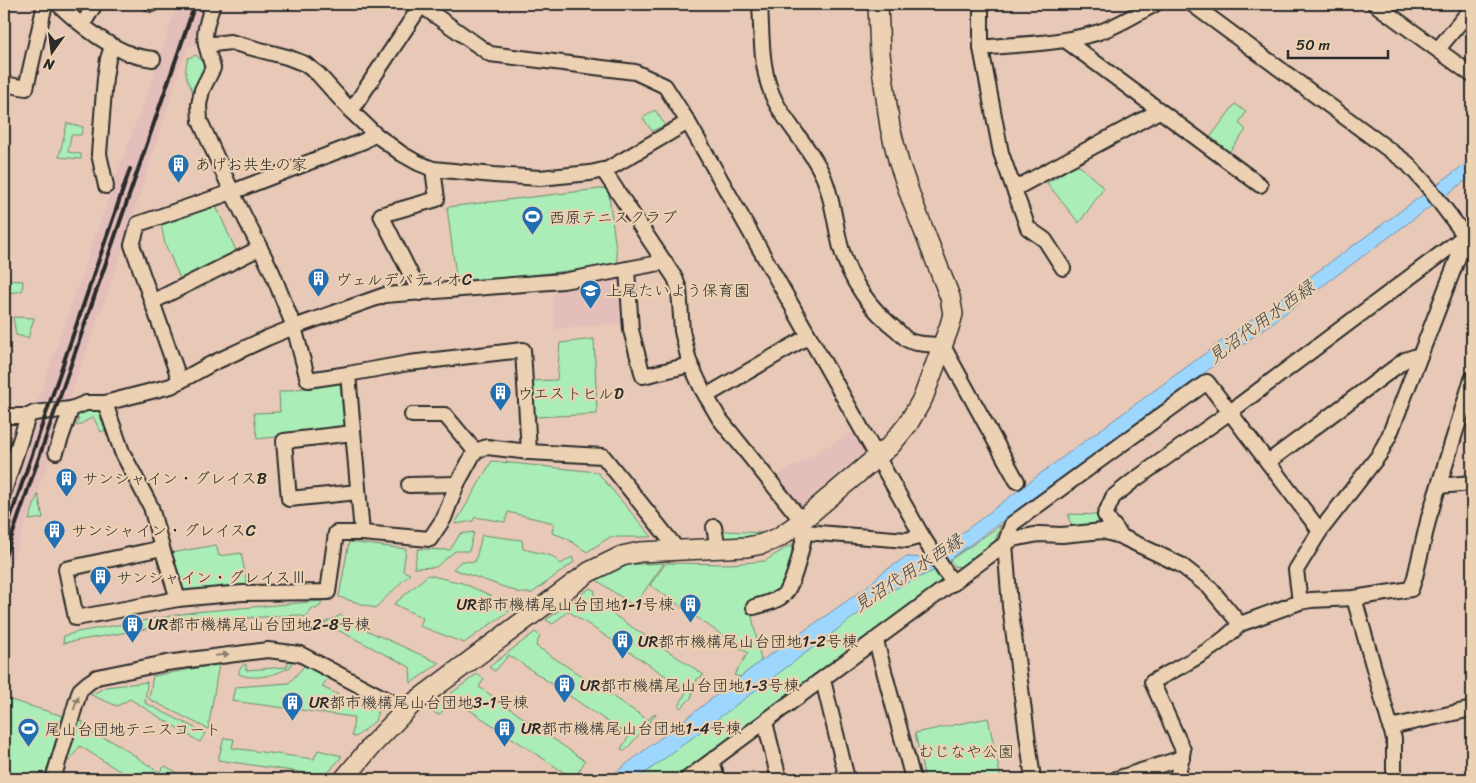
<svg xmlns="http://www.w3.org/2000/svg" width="1476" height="783" viewBox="0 0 1476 783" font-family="Sriracha,'Klee One',sans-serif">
<rect width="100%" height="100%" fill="#e8c8b6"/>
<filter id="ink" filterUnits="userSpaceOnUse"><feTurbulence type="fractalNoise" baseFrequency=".02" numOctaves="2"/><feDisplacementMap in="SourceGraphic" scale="10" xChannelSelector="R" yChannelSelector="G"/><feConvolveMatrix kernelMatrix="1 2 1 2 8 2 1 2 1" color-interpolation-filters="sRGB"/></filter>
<g filter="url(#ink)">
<g fill="#e3beba">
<polygon points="177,4 208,4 200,28 198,44 187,46 119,259 68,403 35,409 113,185 157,66"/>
<polygon points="616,278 621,281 624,323 555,329 553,296 557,288"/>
<polygon points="65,415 4,583 4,585 4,503 32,417"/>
<polygon points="853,432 864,452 799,507 777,476"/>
</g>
<g fill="#aaedb6" stroke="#6a8c70">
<path d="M196,55L205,65L203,68L206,71L194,94C187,79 183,74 188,58Z"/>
<polygon points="1235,104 1246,112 1239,123 1246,130 1229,152 1209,139"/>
<polygon points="655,110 665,125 652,131 643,118"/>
<polygon points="67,123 83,127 81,135 71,135 68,152 81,154 81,159 59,157"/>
<polygon points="1075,165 1081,167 1104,188 1079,223 1047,183"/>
<polygon points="608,188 618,265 457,284 447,207"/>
<polygon points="215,204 238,255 182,283 165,244 161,224"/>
<polygon points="6,280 23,281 22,291 8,293"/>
<polygon points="13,317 34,318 28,338 16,335"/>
<polygon points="594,339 597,414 534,417 530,381 557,380 560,343"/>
<polygon points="340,382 345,429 257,439 254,413 280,412 279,392"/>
<polygon points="91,405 103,411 108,429 101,432 93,417 77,426 76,425 79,419 73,417 73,413"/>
<polygon points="492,461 597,472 652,537 610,537 587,552 566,538 552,533 554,523 508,512 505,522 475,517 473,521 455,524"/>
<polygon points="38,494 43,518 29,520"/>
<polygon points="1069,514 1099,515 1098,522 1110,526 1074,527 1069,520"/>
<polygon points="1001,525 994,544 962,567 954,566 950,560"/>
<polygon points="727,531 762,533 764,534 722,540 721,532"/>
<polygon points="474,532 469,551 455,551 436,567 414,568 418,549 450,550 460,534"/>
<polygon points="482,535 522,540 523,549 552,556 561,564 572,557 574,562 532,593 521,593 453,569 461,561 475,562"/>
<polygon points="349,542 406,549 403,571 410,574 375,608 339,597"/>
<polygon points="792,544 791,564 779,589 749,601 761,661 740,677 734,675 748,653 650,585 666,563 730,564 765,561"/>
<polygon points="216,545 219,556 241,553 248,588 185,593 181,589 171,553"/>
<polygon points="664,563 634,606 595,579 620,565"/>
<polygon points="937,569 950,586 687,779 637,779 886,592"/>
<polygon points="428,575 462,583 492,596 486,602 502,609 509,605 512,609 464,643 420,626 423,618 394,604"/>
<polygon points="590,588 595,591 593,601 704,675 697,679 691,698 681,708 679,706 687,690 568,611 553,624 546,620"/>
<polygon points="322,601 320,606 316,609 312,608 306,617 297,615 192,621 63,643 64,636 77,632 194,612"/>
<polygon points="341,615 366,630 439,663 411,683 410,667 324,623"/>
<polygon points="535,632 540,636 536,646 648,720 655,713 656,714 625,751 621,749 629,736 509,655 495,671 489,667"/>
<path d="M288,661H292L290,667C276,675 254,681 239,674V670L244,664L246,665V670L287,667Z"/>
<polygon points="219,664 208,729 149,699 153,676"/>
<polygon points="305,665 328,677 322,687 370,710 379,708 375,721 356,737 352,736 354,717 232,701 235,687 289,683"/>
<polygon points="477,674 484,679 479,687 585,761 574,779 453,699 439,715 429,710"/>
<polygon points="147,682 145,703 205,733 200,742 130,699 117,706 91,695 106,687"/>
<polygon points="4,698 63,716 44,779 4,779"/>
<polygon points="988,718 1001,779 925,779 915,733"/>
<polygon points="83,721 83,730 114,742 159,772 165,766 176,772 171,779 132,779 80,746 69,761 66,760 78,722"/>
<polygon points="224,738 234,739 232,748 314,759 318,750 342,756 323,779 306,779 306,773 218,760"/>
</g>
<polygon fill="#9ed7fe" stroke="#7092aa" points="1472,159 1472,176 937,569 886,593 637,779 607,779 761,661 864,589 883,572 906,557 929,558 1052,465"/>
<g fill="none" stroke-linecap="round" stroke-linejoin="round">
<defs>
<g id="street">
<path d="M58,4C78,23 107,46 133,55C139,57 146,58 153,59"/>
<polyline points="151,4 152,4"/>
<path d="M213,4C202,36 203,36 213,68L202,90L199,105L200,121L232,192L272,272L294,327L308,380L348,374L362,533"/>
<polyline points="419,4 490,54 635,72 665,86 688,122 922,536 946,573 954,583"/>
<path d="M760,4C762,36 760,71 775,101C789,128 812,149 824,178C833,200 835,225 841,248C850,281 871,310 898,331C901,334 905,339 910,341C918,345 934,344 943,346L1017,481"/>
<polyline points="981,4 981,48 1001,153 1028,228 1045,240 1063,268"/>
<polyline points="1192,4 1407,163 1426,184 1466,237"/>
<polyline points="1375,4 1472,75"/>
<polyline points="83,24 95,4"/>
<polyline points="1065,40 1260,185"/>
<polyline points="206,45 230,42 287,57 305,64 318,74 351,111 375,134 402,154 418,163 433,169 494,175 540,178 590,173 608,169 688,122"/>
<path d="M981,48C1019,44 1059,44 1096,33C1117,27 1136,14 1155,4"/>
<polyline points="1438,49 1472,8"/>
<polyline points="4,84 26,88 45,4"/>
<polyline points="351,111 422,4"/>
<polyline points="603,170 675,278 679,289 682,331 689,361 702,389 719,418 802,521"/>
<polyline points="106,186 99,154 105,78 108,59 112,46"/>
<polyline points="1014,189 1159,111"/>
<polyline points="627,269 631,330 643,376 690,365"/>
<polyline points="420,293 381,215 437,199 433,169"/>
<polyline points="152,302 260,248"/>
<polyline points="348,374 409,363 523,350 529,452"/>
<polyline points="180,381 132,245 138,224 232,192 364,141 375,134"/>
<polyline points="706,396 809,336"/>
<polyline points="105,403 122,452 151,507 162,548 178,599"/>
<polyline points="412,415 445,415 475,451"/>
<polyline points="4,416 28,416 34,413 71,409 86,403 105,403 171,386 211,364 267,338 294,327 385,295 563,281 665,262"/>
<polyline points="353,433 284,441 289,499 358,492"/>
<polyline points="56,452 71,409"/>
<polyline points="1268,462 1405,360 1420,355"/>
<polyline points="409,485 457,484"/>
<polyline points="1439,486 1472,483"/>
<polyline points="4,491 28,416"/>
<polyline points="799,523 805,532 907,540 922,536"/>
<polyline points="714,527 718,548"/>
<path d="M1120,536C1117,527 1110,523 1105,515L1113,497L1133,481L1230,412L1458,241L1466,237"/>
<polyline points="162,548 66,569 76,618 178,599 242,593 328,592 336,533 362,533 430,539 444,518 457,484 475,451 487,447 529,452 603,456 678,550"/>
<polyline points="1354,598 1394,739 1394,779"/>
<polyline points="1300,602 1296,570 1320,531 1379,455 1389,436 1466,237 1472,226"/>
<path d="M754,607C764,604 780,601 786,592C795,580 802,547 805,532"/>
<polyline points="876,641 913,779"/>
<polyline points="823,680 847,779"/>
<polyline points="765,722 779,779"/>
<polyline points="1390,727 1472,709"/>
<polyline points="712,761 717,779"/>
<polyline points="53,779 80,690 88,683 97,677 166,663 268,650 300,654 393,703 404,711"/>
<polyline points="687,779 1005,544 1013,539 1039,534 1062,535 1103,531 1120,536 1181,565 1209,587 1240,624 1300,602 1311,600 1354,598 1411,589 1415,577 1429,517 1472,379"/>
<polyline points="1033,779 1010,606 1005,544 1012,524 1207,382 1320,531"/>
<polyline points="1116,779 1182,758"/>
<path d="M1177,779L1183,750L1152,682C1182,665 1216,650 1240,624"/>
</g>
<polyline id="secondary" points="344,779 373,744 411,705 589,572 622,556 640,552 747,547 762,544 778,538 799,523 890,446 908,424 923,398 950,325 953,314 950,297 913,203 899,163 890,127 880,54 878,4"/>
</defs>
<use href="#street" stroke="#2b2b2b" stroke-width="18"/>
<use href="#secondary" stroke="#2b2b2b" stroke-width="22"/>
<use href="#street" stroke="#ecd1b3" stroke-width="14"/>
<use href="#secondary" stroke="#ecd1b3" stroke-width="19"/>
<g stroke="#2b2b2b" stroke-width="4">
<polyline points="4,536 130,169"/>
<polyline points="4,559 195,4"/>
</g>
</g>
<defs><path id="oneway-solid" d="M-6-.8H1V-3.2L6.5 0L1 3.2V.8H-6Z" transform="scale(1.25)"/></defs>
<g fill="#8c7e6f">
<use href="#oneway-solid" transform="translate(222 655) rotate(-7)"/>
<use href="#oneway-solid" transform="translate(76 703) rotate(-72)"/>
</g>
</g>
<defs>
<symbol id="building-pin" viewBox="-11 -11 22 30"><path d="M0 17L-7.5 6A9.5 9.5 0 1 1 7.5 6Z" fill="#1f6fb2" stroke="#ecd1b3"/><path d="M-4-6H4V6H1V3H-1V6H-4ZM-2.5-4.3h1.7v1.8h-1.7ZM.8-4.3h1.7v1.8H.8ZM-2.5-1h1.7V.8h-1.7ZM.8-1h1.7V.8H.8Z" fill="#fff"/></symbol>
<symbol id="stadium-pin" viewBox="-11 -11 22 30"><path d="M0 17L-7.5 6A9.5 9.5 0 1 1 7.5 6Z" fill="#1f6fb2" stroke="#ecd1b3"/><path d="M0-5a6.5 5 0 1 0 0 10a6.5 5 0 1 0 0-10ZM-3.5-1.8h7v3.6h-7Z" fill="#fff"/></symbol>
<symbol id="school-pin" viewBox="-11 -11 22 30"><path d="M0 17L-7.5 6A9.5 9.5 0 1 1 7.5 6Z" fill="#1f6fb2" stroke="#ecd1b3"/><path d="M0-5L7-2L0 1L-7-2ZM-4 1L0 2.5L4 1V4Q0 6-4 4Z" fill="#fff"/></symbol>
</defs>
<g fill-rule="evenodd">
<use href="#building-pin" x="166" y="152" width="25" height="34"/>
<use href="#stadium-pin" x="520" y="204" width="25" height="34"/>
<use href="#building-pin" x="306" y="266" width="25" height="34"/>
<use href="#school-pin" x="578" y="278" width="25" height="34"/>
<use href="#building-pin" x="488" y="380" width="25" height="34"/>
<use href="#building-pin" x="54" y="466" width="25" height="34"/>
<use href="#building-pin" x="42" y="518" width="25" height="34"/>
<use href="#building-pin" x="88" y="564" width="25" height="34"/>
<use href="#building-pin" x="678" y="592" width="25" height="34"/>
<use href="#building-pin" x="120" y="612" width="25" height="34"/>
<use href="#building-pin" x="610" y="628" width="25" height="34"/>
<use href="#building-pin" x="552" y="672" width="25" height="34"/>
<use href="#building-pin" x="280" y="690" width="25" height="34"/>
<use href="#building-pin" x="492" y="716" width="25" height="34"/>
<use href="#stadium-pin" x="16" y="716" width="25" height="34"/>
</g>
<g text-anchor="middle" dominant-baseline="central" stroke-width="4.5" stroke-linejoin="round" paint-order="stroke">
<g font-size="16" fill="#2b2b2b" stroke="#ecd1b3" text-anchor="start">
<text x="195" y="164">あげお共生の家</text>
<text x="549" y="217">西原テニスクラブ</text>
<text x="335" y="279">ヴェルデパティオC</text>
<text x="606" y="290">上尾たいよう保育園</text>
<text x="517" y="393">ウエストヒルD</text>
<text x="82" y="478">サンシャイン・グレイスB</text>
<text x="71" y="530">サンシャイン・グレイスC</text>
<text x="116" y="577">サンシャイン・グレイスⅢ</text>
<text x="674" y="604" text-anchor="end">UR都市機構尾山台団地1-1号棟</text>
<text x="148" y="624">UR都市機構尾山台団地2-8号棟</text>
<text x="638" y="641">UR都市機構尾山台団地1-2号棟</text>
<text x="580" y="685">UR都市機構尾山台団地1-3号棟</text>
<text x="309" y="702">UR都市機構尾山台団地3-1号棟</text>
<text x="521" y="728">UR都市機構尾山台団地1-4号棟</text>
<text x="45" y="729">尾山台団地テニスコート</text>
</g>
<g font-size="16" fill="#383e39" stroke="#ecd1b3">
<text x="966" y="751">むじなや公園</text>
</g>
<g font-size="18" font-style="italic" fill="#3c454b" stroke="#ecd1b3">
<text transform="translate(1261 322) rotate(-36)">見沼代用水西緑</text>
<text transform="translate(908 573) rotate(-33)">見沼代用水西縁</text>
</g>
</g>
<rect width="1476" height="783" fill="none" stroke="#ecd1b3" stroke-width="20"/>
<rect x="10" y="10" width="1456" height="763" fill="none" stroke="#2b2b2b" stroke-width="2" filter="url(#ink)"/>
<g transform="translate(52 52) rotate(194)" stroke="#ecd1b3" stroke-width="4" paint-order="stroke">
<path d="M0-4L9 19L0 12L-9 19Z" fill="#2b2b2b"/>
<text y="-8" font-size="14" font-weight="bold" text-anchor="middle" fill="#2b2b2b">N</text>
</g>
<path d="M1288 50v8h100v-8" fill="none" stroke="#2b2b2b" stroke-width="2.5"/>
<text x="1296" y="50" font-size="15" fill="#2b2b2b" stroke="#ecd1b3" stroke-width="4" paint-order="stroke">50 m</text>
</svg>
